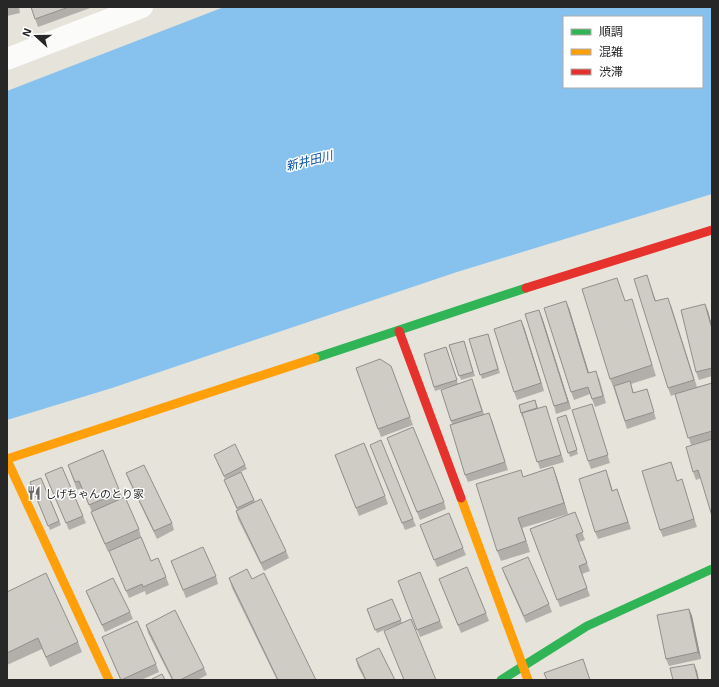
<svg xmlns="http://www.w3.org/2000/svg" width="719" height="687" viewBox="0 0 719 687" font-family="'Exo 2','Noto Sans JP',sans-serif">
<rect width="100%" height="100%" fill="#e6e3db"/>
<path fill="#87c2ef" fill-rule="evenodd" d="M224,7H712V194L457,272L112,388L7,420V91ZM564,17H702V87H564Z"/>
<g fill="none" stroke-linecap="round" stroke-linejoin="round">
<polyline stroke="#fbfbfa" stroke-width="22" points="7,59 142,7"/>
<g stroke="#30b455" stroke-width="9">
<polyline points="315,358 526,288"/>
<polyline points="501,680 587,626 712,569"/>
</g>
<g stroke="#ff9f0a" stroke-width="9">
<polyline points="7,459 315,358"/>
<polyline points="7,460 109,680"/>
<polyline points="461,498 528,680"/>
</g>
<g stroke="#e5322d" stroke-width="9">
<polyline points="526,288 712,230"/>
<polyline points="399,331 461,498"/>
</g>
</g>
<g fill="#b2afaa">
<polygon points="7,7 19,7 20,13 7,16"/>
<polygon points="31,7 93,7 38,27"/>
<polygon points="647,275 656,301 671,305 697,387 712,383 712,439 691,445 676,394 671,396 668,388"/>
<polygon points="625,301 635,310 656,376 631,384 634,393 647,389 656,419 627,429 614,389 610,379"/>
<polygon points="569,308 589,373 599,378 606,403 595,407 590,394 574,400 571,392"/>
<polygon points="708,311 712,326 712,376 699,380 696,372"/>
<polygon points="542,317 571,409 556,414 554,406"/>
<polygon points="524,327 544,391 517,400 514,392"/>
<polygon points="488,334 500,373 482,379 469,339"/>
<polygon points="464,341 475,376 461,380 449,345"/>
<polygon points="446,347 458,384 435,391 424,354"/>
<polygon points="391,366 413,425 381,437 356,368"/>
<polygon points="475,387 484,414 492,420 508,470 468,482 465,475 452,424 441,390"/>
<polygon points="535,400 538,408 548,414 564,462 540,469 523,416 522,417 519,405"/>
<polygon points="592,404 610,463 591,469 588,461"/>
<polygon points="566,415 578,454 570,457 557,418"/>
<polygon points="712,439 701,478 696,480 693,472"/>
<polygon points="390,445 444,502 446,509 420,520"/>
<polygon points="373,452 413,519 416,526 405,530"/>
<polygon points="214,455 245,465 247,469 225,479"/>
<polygon points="335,455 385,496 388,504 359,516"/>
<polygon points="671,462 677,481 684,487 697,527 663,537 660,530"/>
<polygon points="68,465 120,492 123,499 139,529 141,537 151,561 166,577 169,585 146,595 145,591 129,598 109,551 108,552 94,520 91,512 92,512 82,488 77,490"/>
<polygon points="553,467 568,514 522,528 530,552 501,561 497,551 523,477"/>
<polygon points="241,472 255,502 286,551 289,558 264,571 238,519 236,511 237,510 224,480"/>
<polygon points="126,473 172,523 174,530 157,539 129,481"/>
<polygon points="45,474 83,516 86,523 69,530"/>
<polygon points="41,478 61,525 50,530 30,482"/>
<polygon points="609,478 613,491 617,489 631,529 598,539 595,532"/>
<polygon points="575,512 585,540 579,542 590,571 582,574 590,596 560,607 530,529"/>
<polygon points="423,532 463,548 466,555 437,567"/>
<polygon points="171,561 216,576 218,584 186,598"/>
<polygon points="502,568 549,604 552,612 526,623 505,576"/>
<polygon points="229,578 252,579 316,680 277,680 232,588"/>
<polygon points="442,586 486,613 489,621 461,633"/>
<polygon points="401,589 440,621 443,628 420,637"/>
<polygon points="86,591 130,612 133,619 105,632 89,598"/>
<polygon points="7,592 78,642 82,652 50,667 42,649 7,665"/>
<polygon points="392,599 402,623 377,633 367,609"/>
<polygon points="689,609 692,616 701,659 669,666 666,659"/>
<polygon points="146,625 204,668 207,675 197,680 172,680 148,633"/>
<polygon points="102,637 156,664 159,672 141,680 121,680"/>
<polygon points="356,659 395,680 365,680 358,667"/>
</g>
<g fill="#918f8b">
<polygon points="566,301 569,308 591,380 588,373"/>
<polygon points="705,304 708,311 712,326 712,329"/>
<polygon points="539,310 542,317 571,409 568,402"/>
<polygon points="521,320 524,327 544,391 541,383"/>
<polygon points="553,467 557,478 568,514 564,503"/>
<polygon points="518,518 522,528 530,552 526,541"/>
<polygon points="689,609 692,616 701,659 698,652"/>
<polygon points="694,664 697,671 699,680 698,680"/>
</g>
<g fill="#cfccc6" stroke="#918f8b">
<polygon points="31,7 69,7 35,19"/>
<polygon points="647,275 655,301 668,298 694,380 668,388 634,279"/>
<polygon points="617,278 625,301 632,299 652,365 610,379 582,289"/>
<polygon points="566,301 588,373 596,371 603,396 592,399 588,387 571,392 544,308"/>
<polygon points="705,304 712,329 712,368 696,372 681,310"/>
<polygon points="539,310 568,402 554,406 525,314"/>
<polygon points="521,320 541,383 514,392 494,329"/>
<polygon points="488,334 498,369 480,375 469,339"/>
<polygon points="464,341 473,372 459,376 449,345"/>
<polygon points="446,347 457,380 434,387 424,354"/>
<polygon points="380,359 391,366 410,417 378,429 356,368"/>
<polygon points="472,379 482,411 451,421 441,390"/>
<polygon points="630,381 633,393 647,389 654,412 625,421 614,386"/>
<polygon points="712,383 712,431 688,438 675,394"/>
<polygon points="535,400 537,408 521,413 519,405"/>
<polygon points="592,404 608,455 588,461 572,410"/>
<polygon points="546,406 561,455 537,462 522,413"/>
<polygon points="489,413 505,462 465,475 450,425"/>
<polygon points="566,415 577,450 568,453 557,418"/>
<polygon points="413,427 444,502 417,512 387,438"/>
<polygon points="712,439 712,516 698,470 693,472 686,447"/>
<polygon points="381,440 413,519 402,523 370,445"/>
<polygon points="364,443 385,496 356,508 335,455"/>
<polygon points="235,444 245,465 224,476 214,455"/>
<polygon points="103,450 120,492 89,505 79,481 75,482 68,465"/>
<polygon points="671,462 677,481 682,479 694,519 660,530 642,471"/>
<polygon points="144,465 172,523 154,531 126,473"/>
<polygon points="62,467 83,516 66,523 45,474"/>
<polygon points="553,467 564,503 518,518 526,541 497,551 476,484 521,470 523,477"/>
<polygon points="606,470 612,491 617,489 628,522 595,532 579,479"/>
<polygon points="241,472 254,500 237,508 224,480"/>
<polygon points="41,478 59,521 48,526 30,482"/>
<polygon points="125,497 139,529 105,544 91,512"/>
<polygon points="261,499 286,551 261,563 236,511"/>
<polygon points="575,512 583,532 576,535 587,563 579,566 587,588 557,600 530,529"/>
<polygon points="449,513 463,548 434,560 420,525"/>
<polygon points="141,537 151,561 158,558 166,577 143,587 142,584 126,591 109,551"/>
<polygon points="203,547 216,576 183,590 171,561"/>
<polygon points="528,557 549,604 524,616 502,568"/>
<polygon points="467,567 486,613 458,625 439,579"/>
<polygon points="247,569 252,579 264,573 316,680 278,680 229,578"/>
<polygon points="420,572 440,621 417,630 398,581"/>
<polygon points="46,573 78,642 46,657 38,638 7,653 7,592"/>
<polygon points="113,578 130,612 102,625 86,591"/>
<polygon points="392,599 401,620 375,630 367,609"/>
<polygon points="689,609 698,652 666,659 657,615"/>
<polygon points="175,610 204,668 180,680 173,680 146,625"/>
<polygon points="411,619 436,680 404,680 384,631"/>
<polygon points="137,621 156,664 121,680 102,637"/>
<polygon points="379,648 395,680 366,680 356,659"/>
<polygon points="583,659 590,680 547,680 544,673"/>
<polygon points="694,664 698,680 673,680 670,668"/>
<polygon points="162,674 165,680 153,680 152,679"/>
</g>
<defs>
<symbol id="restaurant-bare" viewBox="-9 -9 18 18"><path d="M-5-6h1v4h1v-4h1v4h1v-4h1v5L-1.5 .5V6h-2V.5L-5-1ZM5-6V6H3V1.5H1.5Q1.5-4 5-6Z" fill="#6a6966" stroke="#fff" stroke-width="2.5" paint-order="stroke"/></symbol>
</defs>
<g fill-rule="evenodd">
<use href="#restaurant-bare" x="24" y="483" width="20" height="20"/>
</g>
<g text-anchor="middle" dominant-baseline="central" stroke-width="3" stroke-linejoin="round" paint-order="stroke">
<g font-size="11" fill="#272727" stroke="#fff" text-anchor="start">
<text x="45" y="493">しげちゃんのとり家</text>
</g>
<g font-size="12" font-style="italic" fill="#024e9f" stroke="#fff">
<text transform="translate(309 160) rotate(-14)">新井田川</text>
</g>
</g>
<rect width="719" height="687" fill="none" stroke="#272727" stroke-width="16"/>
<rect x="563" y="16" width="140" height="72" fill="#ffffff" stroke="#a9a9a9"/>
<rect x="571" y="29" width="20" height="6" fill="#30b455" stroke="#a9a9a9"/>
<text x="599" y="36" font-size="12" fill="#272727">順調</text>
<rect x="571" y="49" width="20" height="6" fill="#ff9f0a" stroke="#a9a9a9"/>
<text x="599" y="56" font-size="12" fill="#272727">混雑</text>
<rect x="571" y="69" width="20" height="6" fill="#e5322d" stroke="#a9a9a9"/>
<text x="599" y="76" font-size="12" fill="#272727">渋滞</text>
<g transform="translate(36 36) rotate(291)" stroke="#ffffff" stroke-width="3" paint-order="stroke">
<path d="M0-3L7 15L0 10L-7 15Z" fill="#272727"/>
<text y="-6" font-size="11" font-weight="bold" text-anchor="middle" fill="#272727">N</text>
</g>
</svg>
